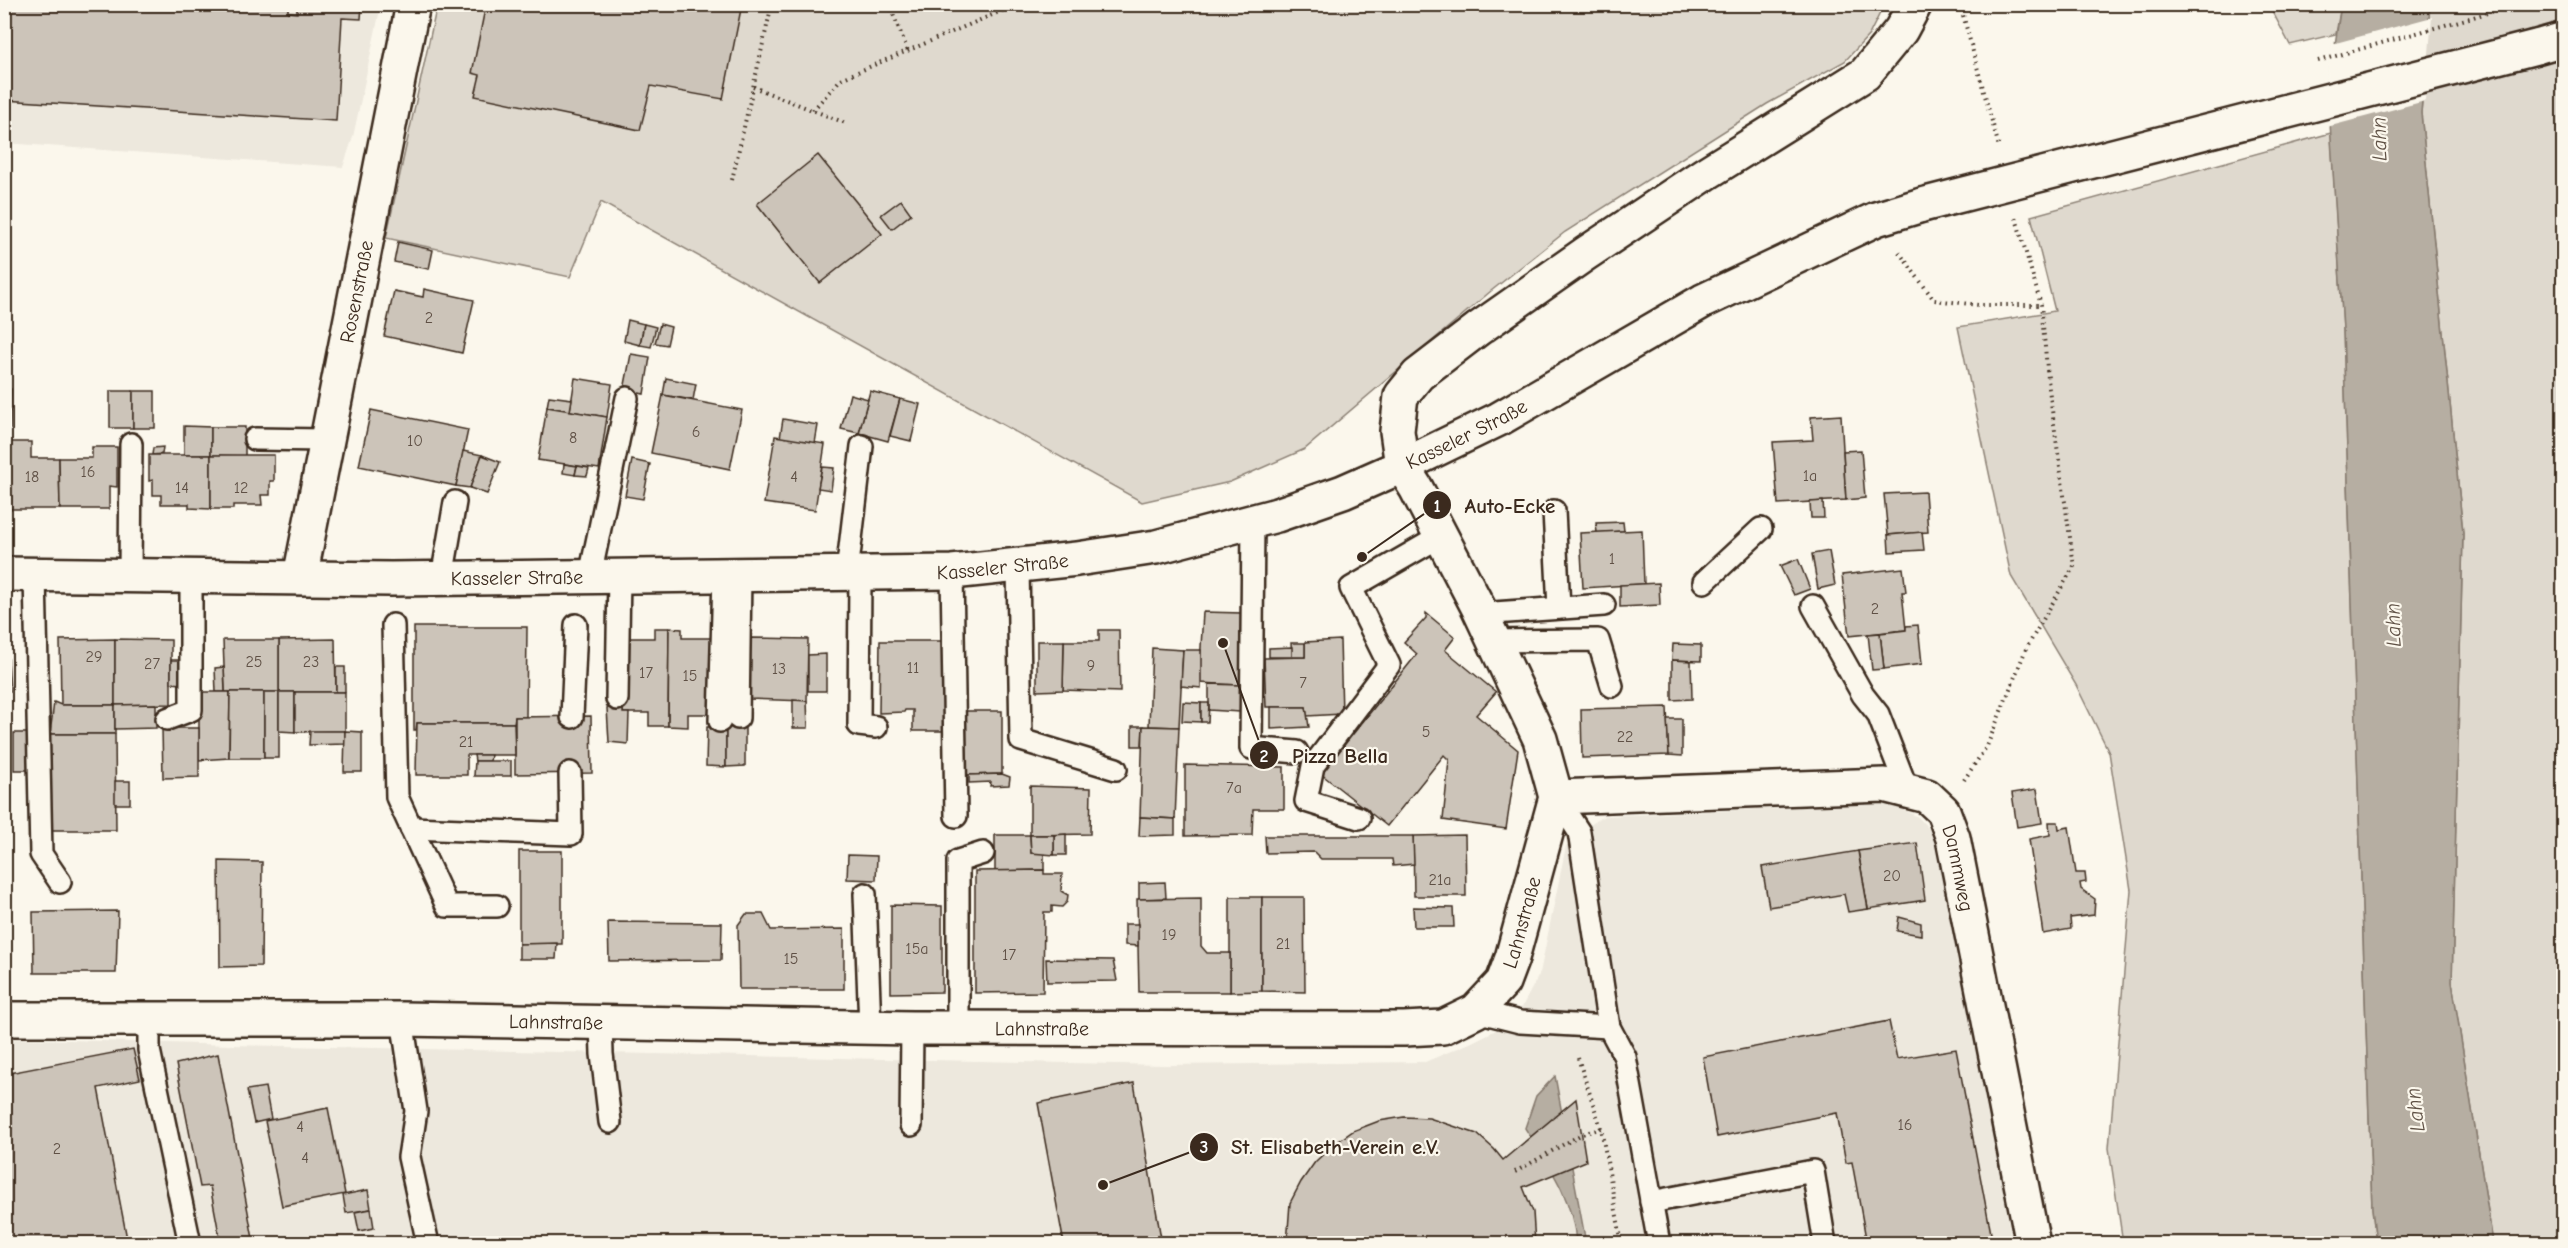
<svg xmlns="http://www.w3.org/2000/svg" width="2568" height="1248" viewBox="0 0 2568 1248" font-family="'Comic Neue',sans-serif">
<rect width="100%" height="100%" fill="#fbf7ec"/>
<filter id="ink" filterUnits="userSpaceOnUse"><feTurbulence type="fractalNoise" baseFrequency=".0167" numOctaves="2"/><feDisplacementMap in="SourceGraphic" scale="12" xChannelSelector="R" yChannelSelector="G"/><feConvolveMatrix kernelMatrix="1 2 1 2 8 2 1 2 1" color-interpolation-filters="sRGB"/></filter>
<g filter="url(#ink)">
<g fill="#ede8dd">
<polygon points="4,5 381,5 353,137 343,167 5,143"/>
<polygon points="1891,803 1918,817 1939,840 1963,949 2012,1243 5,1244 5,1038 231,1045 1165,1065 1425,1062 1470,1043 1504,1026 1523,1005 1540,973 1566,846 1579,832 1604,816"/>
</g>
<g fill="#dfd9ce" stroke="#8d8276" stroke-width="1.5">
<polygon points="437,5 1884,5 1869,35 1845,61 1767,104 1565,232 1491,291 1305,449 1230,482 1142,502 601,202 570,277 386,238"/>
<polygon points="2269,5 2341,5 2336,34 2290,45"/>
<polygon points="2430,5 2563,5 2563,1243 2493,1243 2452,982 2463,533 2421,113"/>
<polygon points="2331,133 2343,329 2372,1208 2376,1243 2123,1243 2109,1148 2131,890 2109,752 2076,685 2011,576 1958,327 2055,311 2031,216"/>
</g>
<g fill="#b6aea2" stroke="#85796d" stroke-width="1.5">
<polygon points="2341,5 2430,5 2421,113 2463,533 2452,982 2493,1243 2376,1243 2372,1208 2343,329 2328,91"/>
<path d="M1555,1076L1586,1243H1576C1574,1200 1548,1164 1525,1128L1536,1096Z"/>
</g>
<polygon fill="#fbf7ec" points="2432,17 2425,101 2327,127 2325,91 2332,44"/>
<g fill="#ccc4b9" stroke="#3b2a1e" stroke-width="1.5">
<polygon points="4,4 288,4 288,12 297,13 297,4 362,4 361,19 342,18 336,121 4,100"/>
<polygon points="486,4 742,4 723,99 651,86 640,130 475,96 480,75 472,73"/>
<polygon points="818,155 882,234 820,283 757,204"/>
<polygon points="901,200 911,214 892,229 881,215"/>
<polygon points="398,242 433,250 429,269 394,262"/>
<polygon points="424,289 474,300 462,353 384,336 394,291 423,297"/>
<polygon points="628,320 644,324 640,345 624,341"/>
<polygon points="644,324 656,327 651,347 640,345"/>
<polygon points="660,324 671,327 667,345 655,343"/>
<polygon points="631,354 650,357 644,394 624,390"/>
<polygon points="575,378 612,384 607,417 570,411"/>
<polygon points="666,378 696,384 693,400 663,395"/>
<polygon points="4,389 11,389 10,429 4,429"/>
<rect x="110" y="391" width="23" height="37"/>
<rect x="133" y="391" width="22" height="37"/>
<polygon points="870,391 900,399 888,441 859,433"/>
<polygon points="850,394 868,399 859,433 841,429"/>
<polygon points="663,395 742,410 730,469 651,453"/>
<polygon points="549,396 572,399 570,411 547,407"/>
<polygon points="900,399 920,404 911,441 890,436"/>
<polygon points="547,407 607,417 599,469 538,460"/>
<polygon points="371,410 468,430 456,486 359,466"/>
<polygon points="1841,415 1846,500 1778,504 1773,442 1813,440 1811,417"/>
<polygon points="783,419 818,425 815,443 780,438"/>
<polygon points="184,426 211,427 211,455 184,455"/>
<polygon points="211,427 245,427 245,456 211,455"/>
<polygon points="775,436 825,444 815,510 764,503"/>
<polygon points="9,442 31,442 31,458 59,458 60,509 10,509 10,488 4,488 4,465 9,465"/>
<polygon points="92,447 117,447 117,487 109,486 109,509 60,509 59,458 92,458"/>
<polygon points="163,447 162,454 152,455 153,448"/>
<polygon points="1861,450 1865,498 1846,500 1843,451"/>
<polygon points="463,451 482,455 470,488 456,486"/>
<polygon points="149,455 211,455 211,509 189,508 189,504 161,504 161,495 153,495 153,480 149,481"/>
<polygon points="211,455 274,455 274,481 270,481 270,495 261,495 262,505 233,505 233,509 211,509"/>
<polygon points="482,455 500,462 487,494 470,488"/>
<polygon points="632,460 650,464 643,499 625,496"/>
<polygon points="564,464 577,466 575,475 563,473"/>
<polygon points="577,466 589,468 587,476 575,475"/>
<polygon points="822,467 834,468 831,490 818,488"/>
<polygon points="1925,492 1928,532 1888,535 1884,494"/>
<polygon points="1823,501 1824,518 1811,518 1810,502"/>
<polygon points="1623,522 1624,531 1597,533 1596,523"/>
<polygon points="1642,530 1644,584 1583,588 1580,533"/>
<polygon points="1922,532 1924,550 1889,552 1888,535"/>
<polygon points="1829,551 1835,585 1818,589 1812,554"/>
<polygon points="1798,559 1810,589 1794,595 1780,566"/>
<polygon points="1903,568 1906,592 1902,592 1906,630 1849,636 1842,575"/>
<polygon points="1659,583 1660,605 1620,607 1620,585"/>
<polygon points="1203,612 1242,613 1240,685 1199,683"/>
<polygon points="1426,613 1455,637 1445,650 1496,692 1476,715 1518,750 1506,829 1443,820 1449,760 1444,755 1387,826 1321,774 1417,654 1404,642 1426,618"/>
<polygon points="1918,625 1922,664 1884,669 1880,633 1906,630 1906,626"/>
<polygon points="414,627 527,627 526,717 515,717 514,723 417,723 416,730 414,730"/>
<polygon points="654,628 669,628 668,726 649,726 649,713 623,713 624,638 654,638"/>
<polygon points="669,628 682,629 682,638 712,638 712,714 688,714 688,727 668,726"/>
<polygon points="1099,630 1119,630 1120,692 1063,690 1064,641 1099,641"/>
<polygon points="1880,633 1884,669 1872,670 1868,634"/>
<polygon points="750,638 808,639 807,701 750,699"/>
<polygon points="115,639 115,705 61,705 60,640"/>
<polygon points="115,639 171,640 171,704 115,705"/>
<polygon points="335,639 336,692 279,692 279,640"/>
<polygon points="223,640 279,640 279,692 225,692"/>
<polygon points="1340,640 1342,714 1307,716 1306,707 1266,707 1264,658 1305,657 1305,642"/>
<polygon points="880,641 947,641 946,731 913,731 913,710 905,710 904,712 879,713"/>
<polygon points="1037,641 1064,641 1063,690 1037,691"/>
<polygon points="1291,643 1305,643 1305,657 1292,657"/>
<polygon points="1673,644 1701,645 1701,661 1672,660"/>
<polygon points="1292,647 1292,657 1269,657 1269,648"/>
<polygon points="1152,648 1183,650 1179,727 1149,726"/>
<polygon points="1183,650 1201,650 1201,688 1181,686"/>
<polygon points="826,654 826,691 808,691 808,655"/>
<polygon points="8,659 10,691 4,691 4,660"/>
<polygon points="171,660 182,660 182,684 171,683"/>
<polygon points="1672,660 1691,661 1692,699 1672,700"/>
<polygon points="224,667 225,692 216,692 215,668"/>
<rect x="336" y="667" width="9" height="25"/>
<polygon points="1209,684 1240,685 1240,712 1209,710"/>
<polygon points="199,692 230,692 229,758 199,760"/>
<polygon points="230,692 264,692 264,758 229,758"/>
<rect x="264" y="692" width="15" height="66"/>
<polygon points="279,692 295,692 295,732 279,731"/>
<polygon points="295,692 345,692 345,731 295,732"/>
<polygon points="793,700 807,701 808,728 793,728"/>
<polygon points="54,702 61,705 115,705 115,734 50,734"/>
<polygon points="1183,702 1201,703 1201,722 1182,721"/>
<polygon points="1201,703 1209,703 1208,722 1201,722"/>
<polygon points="156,704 156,728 115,729 115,705"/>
<polygon points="1271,707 1306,707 1309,727 1271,729"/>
<polygon points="1667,707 1669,755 1582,758 1581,709"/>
<polygon points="607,708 623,708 623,713 629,713 628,744 609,742"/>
<polygon points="966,711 1002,711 1002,774 966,775"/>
<polygon points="591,716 592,773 515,774 515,717"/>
<polygon points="1667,719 1682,719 1682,756 1669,755"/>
<polygon points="417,723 514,723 515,755 467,755 467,775 416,775"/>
<polygon points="1132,726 1143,726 1142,746 1132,746"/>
<polygon points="1143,726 1179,727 1175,819 1140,817"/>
<polygon points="707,727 726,727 726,767 706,766"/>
<polygon points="726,727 745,728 745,766 726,767"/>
<polygon points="162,728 199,728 199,777 163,778"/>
<polygon points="310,731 345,731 345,744 309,745"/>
<polygon points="345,731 362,732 362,772 344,772"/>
<rect x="14" y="733" width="17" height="37"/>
<polygon points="50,734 115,734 116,830 51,830"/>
<polygon points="474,755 491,755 490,761 475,761"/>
<polygon points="475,761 511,761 511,776 474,776"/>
<polygon points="1185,765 1284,767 1284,809 1253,809 1252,835 1185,836"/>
<polygon points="1002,774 1010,777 1009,785 990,786 991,782 969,783 969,775"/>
<rect x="115" y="781" width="15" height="23"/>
<polygon points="1030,786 1091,788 1090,834 1030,835"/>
<polygon points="2037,789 2042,823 2017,827 2012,793"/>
<polygon points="1140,817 1175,819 1175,835 1139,836"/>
<polygon points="2049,822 2058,822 2059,829 2069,827 2076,873 2085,873 2086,882 2080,883 2081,889 2095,899 2094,915 2070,918 2071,929 2043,934 2029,839 2050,835"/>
<polygon points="1066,834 1066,855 1054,855 1054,835"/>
<polygon points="995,835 1030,835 1031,853 1044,853 1044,870 995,871"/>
<polygon points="1030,835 1054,835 1054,855 1031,853"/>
<polygon points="1465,835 1466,896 1414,896 1413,836"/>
<polygon points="1265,836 1413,836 1414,864 1393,866 1392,859 1321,859 1314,852 1266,853"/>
<polygon points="1917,843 1925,900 1868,909 1858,851"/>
<rect x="519" y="851" width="43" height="93"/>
<polygon points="1858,851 1868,909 1848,912 1844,894 1769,907 1762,867"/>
<polygon points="848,855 877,856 876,880 847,879"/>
<polygon points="219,861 262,862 261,966 220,967"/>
<polygon points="1044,870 1044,874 1062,874 1061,891 1068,895 1067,902 1062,907 1052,906 1052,912 1044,912 1043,992 975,993 975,871"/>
<polygon points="1165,882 1166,898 1139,899 1139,883"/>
<polygon points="1230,897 1262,897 1262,991 1230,992"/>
<polygon points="1262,897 1304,897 1305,992 1262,991"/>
<polygon points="1201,898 1201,946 1207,953 1230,953 1230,992 1139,992 1137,899"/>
<polygon points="891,905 942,906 942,992 891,993"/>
<polygon points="1413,907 1453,908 1454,927 1414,927"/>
<polygon points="118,911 116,973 34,973 33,912"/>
<polygon points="746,914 763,914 771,930 844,929 844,989 739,989 738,925"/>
<polygon points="1899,917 1921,923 1921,935 1897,931"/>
<polygon points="608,922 722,923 721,960 609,961"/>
<polygon points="1125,924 1138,924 1138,946 1125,945"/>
<polygon points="557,943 556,959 519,959 519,944"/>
<polygon points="1046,959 1113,960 1117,981 1047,982"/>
<polygon points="1889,1021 1897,1059 1956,1049 1993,1244 1867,1244 1852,1162 1846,1163 1837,1113 1717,1137 1703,1057"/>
<polygon points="133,1049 140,1079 98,1088 128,1244 11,1244 4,1210 4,1074"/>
<polygon points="218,1054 242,1180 254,1244 221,1244 210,1186 200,1187 176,1064"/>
<polygon points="1134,1083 1162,1244 1064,1244 1038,1103"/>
<polygon points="265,1087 271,1119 254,1123 247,1090"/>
<polygon points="1576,1099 1586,1161 1523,1187 1533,1212 1535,1244 1287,1244 1290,1203 1301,1182 1315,1162 1333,1145 1353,1131 1379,1121 1404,1117 1429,1118 1477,1134 1494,1149 1503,1160"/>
<polygon points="328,1108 345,1194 282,1206 265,1121"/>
<polygon points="368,1190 371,1209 346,1213 343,1195"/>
<polygon points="371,1209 374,1228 359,1231 355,1212"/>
</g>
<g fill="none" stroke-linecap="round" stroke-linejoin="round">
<defs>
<g id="lane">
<polyline points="255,439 325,440"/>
<polyline points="1554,511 1559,608"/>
<polyline points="1253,522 1251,748 1297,752"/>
<polyline points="1018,567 1021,740 1116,769"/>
<polyline points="952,572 956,816"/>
<polyline points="847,573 862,446"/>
<polyline points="860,573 859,725 876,727"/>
<polyline points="35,575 41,854 60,882"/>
<polyline points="130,576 131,444"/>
<polyline points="590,576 627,398"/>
<polyline points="442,578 455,502"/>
<polyline points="1704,582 1761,529"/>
<polyline points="1813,606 1863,695 1878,714 1907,789"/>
<polyline points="1480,614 1604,605"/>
<polyline points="393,625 397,797 447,906 497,906"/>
<polyline points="1493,641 1598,640 1612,686"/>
<polyline points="617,699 619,575"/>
<polyline points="572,717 576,625"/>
<polyline points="738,718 740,574"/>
<polyline points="167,719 191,710 191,576"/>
<polyline points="720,721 724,575"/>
<polyline points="1556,797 1579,832 1609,1027 1625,1057 1659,1244"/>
<polyline points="1359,818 1306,801 1313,766 1389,665 1351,588 1441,536"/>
<polyline points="411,828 571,834 570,773"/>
<polyline points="865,894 870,1027"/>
<polyline points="1476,1011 1520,1022 1609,1027"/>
<polyline points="402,1019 416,1111 409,1157 428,1244"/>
<polyline points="149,1021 149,1050 190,1244"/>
<polyline points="601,1023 602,1054 610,1122"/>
<polyline points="958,1028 958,861 983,853"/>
<polyline points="911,1125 912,1028"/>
<polyline points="1651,1202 1813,1171 1825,1244"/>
</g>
<g id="street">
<path id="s1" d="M300,577L413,4"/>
<path id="s2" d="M1556,797L1884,785L1927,796L1943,811L1953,838L2033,1244"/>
<path id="s3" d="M4,1019H402L912,1028L1404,1029L1443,1027L1476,1011L1503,982L1512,958L1556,797L1540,739L1478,607L1416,488L1402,466L1397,431L1401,396L1418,375L1478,329L1585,254L1705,174L1865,74L1901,30L1915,4"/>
</g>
<g id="secondary">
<polyline points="2536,47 2564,39"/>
<path id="s4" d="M4,574L391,579L952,572L1077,559L1156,547L1277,515L1343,492L1402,466L1499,419L1703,301L1876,219L1922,205"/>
</g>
</defs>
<use href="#lane" stroke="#3b2a1e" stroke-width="26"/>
<use href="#street" stroke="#3b2a1e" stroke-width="38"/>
<use href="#secondary" stroke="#3b2a1e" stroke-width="38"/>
<g stroke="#3b2a1e" stroke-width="4" stroke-dasharray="1.5 4.5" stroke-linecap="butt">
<polyline points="889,4 908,51"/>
<polyline points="1960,4 1999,147"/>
<polyline points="753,87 848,124"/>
<polyline points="813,110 841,79 1018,4"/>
<polyline points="732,180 772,4"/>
<polyline points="1899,252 1934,300 1979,305 2041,305"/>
<polyline points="1964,780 1987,746 2026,649 2074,566 2049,389 2041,305 2016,218"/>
<polyline points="1578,1058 1601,1128 1622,1244"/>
<polyline points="1515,1172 1582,1134 1602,1128"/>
</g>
<use href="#lane" stroke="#fbf7ec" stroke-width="21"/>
<use href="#street" stroke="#fbf7ec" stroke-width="33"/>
<use href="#secondary" stroke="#fbf7ec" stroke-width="33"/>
<defs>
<polyline id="secondary-bridge" points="1922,205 2536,47"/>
</defs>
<use href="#secondary-bridge" stroke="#3b2a1e" stroke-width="38" stroke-linecap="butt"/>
<polyline stroke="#3b2a1e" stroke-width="4" stroke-dasharray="1.5 4.5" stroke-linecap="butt" points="2318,61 2519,4"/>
<use href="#secondary-bridge" stroke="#fbf7ec" stroke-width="33"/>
</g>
</g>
<g text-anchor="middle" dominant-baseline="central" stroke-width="4.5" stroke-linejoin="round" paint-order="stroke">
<g font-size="16" fill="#5f5045">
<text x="429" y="318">2</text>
<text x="696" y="432">6</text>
<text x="573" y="438">8</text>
<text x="415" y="441">10</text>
<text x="88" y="472">16</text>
<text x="1810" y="476">1a</text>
<text x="32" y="477">18</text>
<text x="794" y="477">4</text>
<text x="182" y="488">14</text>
<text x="241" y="488">12</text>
<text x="1612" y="559">1</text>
<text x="1875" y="609">2</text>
<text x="94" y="657">29</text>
<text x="254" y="662">25</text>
<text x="311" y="662">23</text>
<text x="152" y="664">27</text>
<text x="1091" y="666">9</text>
<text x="913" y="668">11</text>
<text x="779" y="669">13</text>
<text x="646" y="673">17</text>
<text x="690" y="676">15</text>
<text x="1303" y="683">7</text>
<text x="1426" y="732">5</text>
<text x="1625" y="737">22</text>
<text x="466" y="742">21</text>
<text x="1234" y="788">7a</text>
<text x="1892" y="876">20</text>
<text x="1440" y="880">21a</text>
<text x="1169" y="935">19</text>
<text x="1283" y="944">21</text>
<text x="917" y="949">15a</text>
<text x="1009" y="955">17</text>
<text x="791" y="959">15</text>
<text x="1905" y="1125">16</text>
<text x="300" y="1127">4</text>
<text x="57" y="1149">2</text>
<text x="305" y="1158">4</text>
</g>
<g font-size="20" fill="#3b2a1e" stroke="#fbf7ec">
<text stroke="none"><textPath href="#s1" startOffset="291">Rosenstraße</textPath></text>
<text stroke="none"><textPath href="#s4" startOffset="1485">Kasseler Straße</textPath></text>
<text stroke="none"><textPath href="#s4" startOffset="999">Kasseler Straße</textPath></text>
<text stroke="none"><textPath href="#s4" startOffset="513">Kasseler Straße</textPath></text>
<text stroke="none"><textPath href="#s2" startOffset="454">Dammweg</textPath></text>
<text stroke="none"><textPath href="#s3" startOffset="1578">Lahnstraße</textPath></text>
<text stroke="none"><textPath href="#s3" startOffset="552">Lahnstraße</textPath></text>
<text stroke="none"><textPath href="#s3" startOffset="1038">Lahnstraße</textPath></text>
</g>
<g font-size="21" font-style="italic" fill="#605246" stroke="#fbf7ec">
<text transform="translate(2379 139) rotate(-91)">Lahn</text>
<text transform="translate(2393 625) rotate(-92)">Lahn</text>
<text transform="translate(2415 1110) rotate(-97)">Lahn</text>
</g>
</g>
<path fill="none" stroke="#3b2a1e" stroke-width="2" d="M1362 557L1437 505M1223 643L1264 755M1103 1185L1204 1147"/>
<g fill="#3b2a1e" stroke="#fbf7ec" stroke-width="2">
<circle cx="1362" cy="557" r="6"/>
<circle cx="1223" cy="643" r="6"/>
<circle cx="1103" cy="1185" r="6"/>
<circle cx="1437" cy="505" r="15"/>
<circle cx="1264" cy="755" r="15"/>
<circle cx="1204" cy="1147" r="15"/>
</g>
<g font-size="18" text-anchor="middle" font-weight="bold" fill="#fff">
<text x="1437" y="512">1</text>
<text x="1264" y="762">2</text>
<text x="1204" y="1153">3</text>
</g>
<g font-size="21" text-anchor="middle" font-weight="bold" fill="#3b2a1e" stroke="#fbf7ec" stroke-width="4.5" stroke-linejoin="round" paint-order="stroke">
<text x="1510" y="513">Auto-Ecke</text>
<text x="1340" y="763">Pizza Bella</text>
<text x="1335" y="1154">St. Elisabeth-Verein e.V.</text>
</g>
<rect width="2568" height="1248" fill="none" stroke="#fbf7ec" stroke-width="24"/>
<rect x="12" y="12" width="2544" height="1224" fill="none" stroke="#3b2a1e" stroke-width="2" filter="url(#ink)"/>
</svg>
